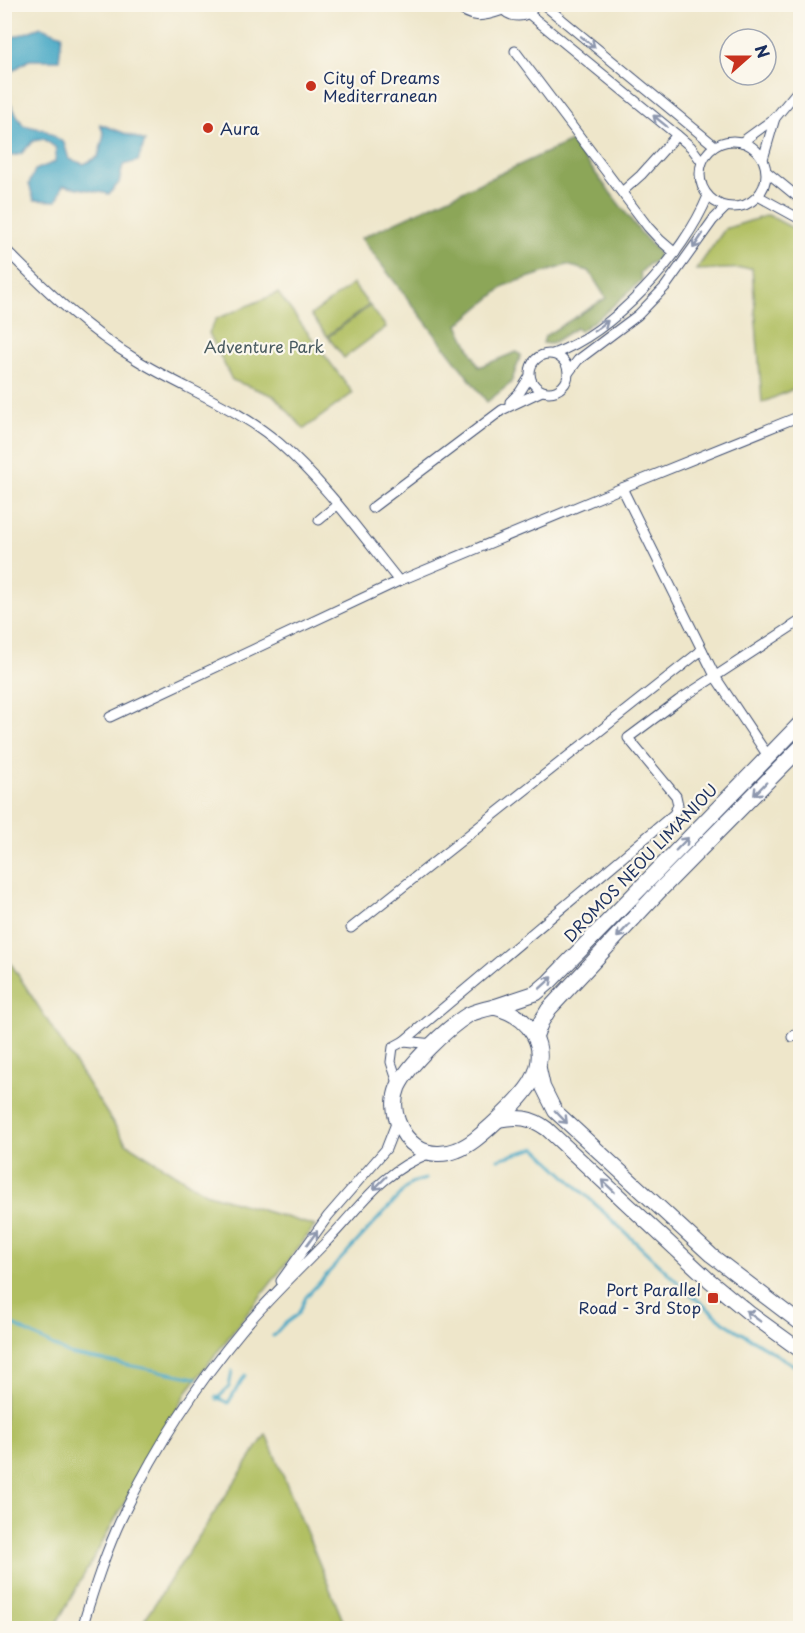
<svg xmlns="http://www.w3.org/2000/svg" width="805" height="1633" viewBox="0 0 805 1633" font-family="'Playpen Sans',sans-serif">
<rect width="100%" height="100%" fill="#fbf7ec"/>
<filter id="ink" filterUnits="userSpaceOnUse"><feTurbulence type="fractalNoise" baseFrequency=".0167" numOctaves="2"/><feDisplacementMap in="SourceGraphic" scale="12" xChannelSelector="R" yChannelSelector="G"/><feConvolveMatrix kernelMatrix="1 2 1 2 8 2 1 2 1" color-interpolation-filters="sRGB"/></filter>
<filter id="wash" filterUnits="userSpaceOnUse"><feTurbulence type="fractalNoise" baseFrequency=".008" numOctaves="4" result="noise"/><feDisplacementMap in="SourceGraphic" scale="24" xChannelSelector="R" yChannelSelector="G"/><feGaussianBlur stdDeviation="1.35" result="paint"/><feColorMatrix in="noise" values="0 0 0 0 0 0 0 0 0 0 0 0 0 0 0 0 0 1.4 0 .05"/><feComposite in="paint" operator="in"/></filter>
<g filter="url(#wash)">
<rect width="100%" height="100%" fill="#eee6ca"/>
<g fill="#b1bf62" stroke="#667760" stroke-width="1.5">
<polygon points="768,215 800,232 800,386 762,403 752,268 696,270 725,229"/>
<polygon points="353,284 369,305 327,336 311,315"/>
<polygon points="278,293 353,393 304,429 274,396 232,380 209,333 216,319"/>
<polygon points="370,306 386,327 344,358 328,337"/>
<polygon points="4,953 126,1143 205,1193 315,1226 188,1390 54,1628 5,1628"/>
<polygon points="266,1434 346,1628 139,1628"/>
</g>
<polygon fill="#8ca658" stroke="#546a5b" stroke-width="1.5" points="571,141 641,233 658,252 659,260 649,264 640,273 642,280 606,312 580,331 576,328 551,344 543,343 545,336 606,298 589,271 567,265 506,285 458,325 479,367 516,352 521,355 511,383 487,402 361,238"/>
<polygon fill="#45a7c5" stroke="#306b92" stroke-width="1.5" points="41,27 62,35 59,60 29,60 9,73 9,102 23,125 45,130 64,143 69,159 84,164 98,157 104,135 100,124 145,141 138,161 123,165 119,183 109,194 63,185 57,201 34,200 29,184 35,170 55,162 56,148 44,139 33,141 21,154 5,157 5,33 14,37"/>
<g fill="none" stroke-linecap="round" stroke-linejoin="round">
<g stroke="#45a7c5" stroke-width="3">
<polyline points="498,1159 536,1148 687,1291 725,1323 800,1369"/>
<polyline points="4,1320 69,1354 196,1378"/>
<polyline points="273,1336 283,1325 298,1314 306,1297 411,1183 426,1179"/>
<polyline points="216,1397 228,1403 245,1375"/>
<polyline points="217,1399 229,1387 232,1371"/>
</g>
</g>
</g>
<g filter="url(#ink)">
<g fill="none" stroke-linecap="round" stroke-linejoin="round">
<defs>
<g id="minor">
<path d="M453,4C473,19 480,18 503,10"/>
<path d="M499,4C509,20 527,20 536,4"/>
<polyline points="543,4 715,146"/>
<polyline points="529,14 677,135 691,147 702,162"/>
<polyline points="515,51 648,227 660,240 675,253"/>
<circle cx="733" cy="174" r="33"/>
<polyline points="742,142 775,118 800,88"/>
<polyline points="763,159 775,118"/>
<polyline points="767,172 800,199"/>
<polyline points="623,191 641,175 677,135"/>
<polyline points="758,196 800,219"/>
<path d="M4,248C45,289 87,330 137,360C184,389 237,407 279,443C325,483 361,534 399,581"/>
<circle cx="549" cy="373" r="19"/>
<path d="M553,354C614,332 684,255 708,196"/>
<polyline points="569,372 578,360 638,315 665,287 713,220 726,207"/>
<polyline points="510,402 520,392 530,376"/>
<polyline points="622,488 716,678 768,756"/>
<polyline points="372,508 502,410 542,391"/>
<polyline points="319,520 337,505"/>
<polyline points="110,717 399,581 622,488 800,416"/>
<polyline points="351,928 702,650"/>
<polyline points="792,1037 800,1030"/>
<polyline points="404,1041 433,1044"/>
<polyline points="399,1086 391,1062 393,1047 404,1041 674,814 678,805 676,796 628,738 679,700 800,621"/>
<polyline points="281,1281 328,1216 386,1149 397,1121"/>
<path d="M82,1628C94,1588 107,1547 126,1509C157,1446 197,1384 242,1330C269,1298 299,1270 327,1241C362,1205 381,1172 430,1153"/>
</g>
<g id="secondary">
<polyline points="538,1064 543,1087 555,1111 711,1255 800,1323"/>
<path d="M498,1120C517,1116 531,1117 547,1129L709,1280L749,1313L800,1350"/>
</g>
<g id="primary">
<path d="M494,1007C530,1016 552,1047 531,1083C521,1099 505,1113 491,1126C481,1135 470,1145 457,1150C445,1155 429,1155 418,1148C399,1135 389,1109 398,1087C408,1065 447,1028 468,1015C476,1011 485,1009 494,1007Z"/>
<polyline points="494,1007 536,993 549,982 800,724"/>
<polyline points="535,1037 541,1022 549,1009 662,888 800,748"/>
</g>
</defs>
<use href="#minor" stroke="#3b4a6e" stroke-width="11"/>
<use href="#secondary" stroke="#3b4a6e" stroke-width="16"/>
<use href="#primary" stroke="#3b4a6e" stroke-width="17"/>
<use href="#minor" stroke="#fff" stroke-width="9"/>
<use href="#secondary" stroke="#fff" stroke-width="14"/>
<use href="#primary" stroke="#fff" stroke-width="15"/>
</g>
<defs><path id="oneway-shaft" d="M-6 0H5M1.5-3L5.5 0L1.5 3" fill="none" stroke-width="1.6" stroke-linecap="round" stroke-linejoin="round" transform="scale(1.5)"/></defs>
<g stroke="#8d97ae">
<use href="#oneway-shaft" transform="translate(588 42) rotate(39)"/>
<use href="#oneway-shaft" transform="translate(660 121) rotate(-141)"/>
<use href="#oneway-shaft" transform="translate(698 241) rotate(124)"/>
<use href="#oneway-shaft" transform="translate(601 326) rotate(-37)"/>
<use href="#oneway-shaft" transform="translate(760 789) rotate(134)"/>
<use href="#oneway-shaft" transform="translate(682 844) rotate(-46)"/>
<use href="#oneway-shaft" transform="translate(623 931) rotate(133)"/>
<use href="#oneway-shaft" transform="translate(546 983) rotate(-42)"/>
<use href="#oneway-shaft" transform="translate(561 1117) rotate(46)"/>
<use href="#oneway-shaft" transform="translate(380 1183) rotate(135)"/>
<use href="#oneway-shaft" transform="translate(608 1186) rotate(-137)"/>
<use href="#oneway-shaft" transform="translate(312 1238) rotate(-54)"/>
<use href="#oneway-shaft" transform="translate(753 1316) rotate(-143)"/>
</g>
</g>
<g fill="#c8321e" stroke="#fbf7ec" stroke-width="2">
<circle cx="311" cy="86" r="6"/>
<circle cx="208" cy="128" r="6"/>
<rect x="707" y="1292" width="12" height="12" rx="3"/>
</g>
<g text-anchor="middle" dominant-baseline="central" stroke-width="4.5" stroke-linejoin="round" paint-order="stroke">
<g font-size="16" fill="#1b2f5e" stroke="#fbf7ec" text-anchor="start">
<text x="323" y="77">City of Dreams<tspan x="323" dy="18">Mediterranean</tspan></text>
<text x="220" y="128">Aura</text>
<text x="701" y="1289" text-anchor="end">Port Parallel<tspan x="701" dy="18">Road - 3rd Stop</tspan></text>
</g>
<g font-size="16" fill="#485a5f" stroke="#fbf7ec">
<text x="264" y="346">Adventure Park</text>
</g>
<g font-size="16" fill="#1b2f5e" stroke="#fbf7ec">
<text transform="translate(640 862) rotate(-46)">DROMOS NEOU LIMANIOU</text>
</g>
</g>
<rect width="805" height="1633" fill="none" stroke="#fbf7ec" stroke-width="24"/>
<g transform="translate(748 57) rotate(69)"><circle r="28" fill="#fbf7ec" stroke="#a1a7b3" stroke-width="1.5"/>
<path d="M0-4.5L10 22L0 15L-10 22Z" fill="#c8321e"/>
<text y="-9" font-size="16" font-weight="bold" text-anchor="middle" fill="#1b2f5e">N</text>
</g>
</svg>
